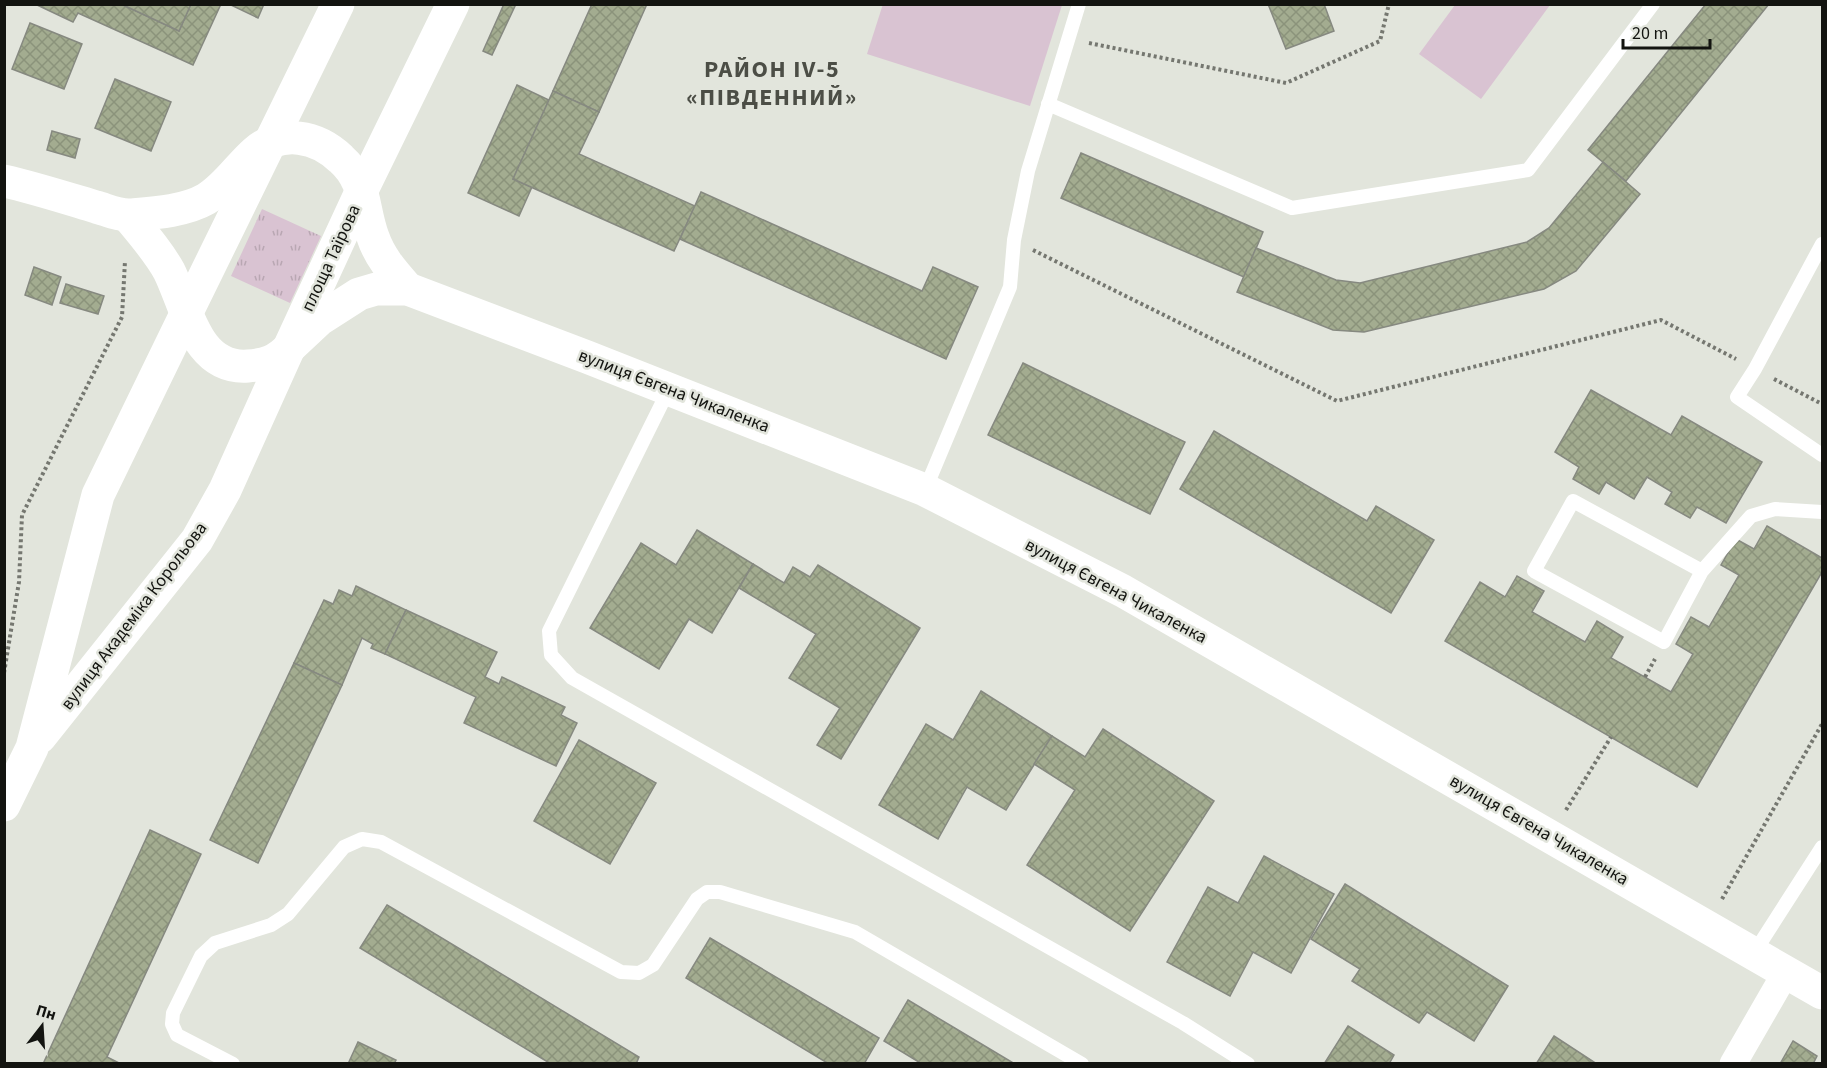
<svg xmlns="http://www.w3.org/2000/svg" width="1827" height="1068" viewBox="0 0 1827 1068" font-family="'Source Sans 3',sans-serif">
<defs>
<pattern id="grass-tufts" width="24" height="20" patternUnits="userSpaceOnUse" patternTransform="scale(1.5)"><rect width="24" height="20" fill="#d9c3d2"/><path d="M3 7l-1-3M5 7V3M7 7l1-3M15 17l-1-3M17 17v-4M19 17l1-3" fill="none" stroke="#b9a7b3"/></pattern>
<pattern id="building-cross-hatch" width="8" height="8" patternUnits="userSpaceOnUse" patternTransform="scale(1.5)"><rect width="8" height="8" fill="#a3ac90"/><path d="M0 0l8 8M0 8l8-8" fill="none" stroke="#8b937b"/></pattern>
</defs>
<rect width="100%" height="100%" fill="#e2e5dc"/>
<polygon fill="url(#grass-tufts)" points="262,209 321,236 290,303 231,276"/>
<g fill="#d9c3d2">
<polygon points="883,4 1062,4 1062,5 1030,106 867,54"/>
<polygon points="1455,5 1550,5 1481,99 1419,54"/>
</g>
<g fill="url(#building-cross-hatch)" stroke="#868980" stroke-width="1.5">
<polygon points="35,4 121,4 179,31 191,4 221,4 193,65 78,13 73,22"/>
<polygon points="121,4 191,4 179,31"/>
<polygon points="229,4 264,4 258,18"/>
<polygon points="504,4 516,4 492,55 483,51"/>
<polygon points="592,4 647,4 599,112 553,91"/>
<polygon points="1268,4 1324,4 1334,31 1286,49"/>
<polygon points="1706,4 1769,4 1626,181 1588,150"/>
<polygon points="30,23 82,44 64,89 12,69"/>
<polygon points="115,79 171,102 151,151 95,128"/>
<polygon points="517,85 549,100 513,179 532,187 519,216 468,193"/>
<polygon points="553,91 599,112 579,154 695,206 674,251 513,179"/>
<polygon points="52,131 80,139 75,158 47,150"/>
<polygon points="1081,153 1263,232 1244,277 1061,198"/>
<polygon points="1603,162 1640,194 1576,271 1544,289 1364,332 1333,330 1237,292 1256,248 1336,280 1360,283 1527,242 1549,228"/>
<polygon points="701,192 922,291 933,267 978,287 946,359 680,239"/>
<polygon points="34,267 61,277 52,305 25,295"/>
<polygon points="66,284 104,296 98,314 60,303"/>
<polygon points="1023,363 1185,442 1150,514 988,435"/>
<polygon points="1591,390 1671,435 1682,416 1762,462 1726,523 1697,507 1690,518 1665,504 1672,492 1647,477 1634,499 1606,482 1599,494 1573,479 1579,467 1555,452"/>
<polygon points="1214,431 1367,521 1376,506 1434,540 1391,613 1180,489"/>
<polygon points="1767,526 1822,558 1822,572 1697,787 1445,641 1480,582 1505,597 1517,576 1544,591 1532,612 1585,642 1597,621 1623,637 1611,658 1671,692 1693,654 1676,644 1691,617 1709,627 1739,575 1721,565 1736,539 1754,549"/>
<polygon points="697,530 753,564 712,633 689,619 659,669 590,628 641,543 676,565"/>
<polygon points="753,564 784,583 793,567 810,577 818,565 920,628 841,759 817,745 840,708 789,678 816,634 739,588"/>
<polygon points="356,586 406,610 385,654 371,648 373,644 362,638 342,685 294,663 324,600 333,604 339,590 352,596"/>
<polygon points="406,610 497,652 485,677 499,684 502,677 565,707 561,715 577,723 556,766 464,723 476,697 385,654"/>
<polygon points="294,663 342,685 258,863 210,840"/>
<polygon points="981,691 1052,736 1006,810 967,787 938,839 879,805 926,724 953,740"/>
<polygon points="1103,729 1214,801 1130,931 1027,865 1075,790 1034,764 1052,736 1085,757"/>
<polygon points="579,740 656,783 610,864 534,821"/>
<polygon points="150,830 201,854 107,1057 121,1064 43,1064"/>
<polygon points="1264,856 1334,894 1291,973 1253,952 1230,996 1167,962 1208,887 1238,903"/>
<polygon points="1345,884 1508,986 1474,1041 1427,1012 1419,1023 1352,981 1360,969 1311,939"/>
<polygon points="387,905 639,1057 636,1064 551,1064 360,948"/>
<polygon points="710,938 879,1038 864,1064 829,1064 686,978"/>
<polygon points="908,1000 953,1027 1015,1064 922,1064 884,1041"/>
<polygon points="1348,1026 1394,1055 1389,1064 1324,1064"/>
<polygon points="1554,1036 1597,1064 1536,1064"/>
<polygon points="1793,1041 1817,1056 1813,1064 1780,1064"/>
<polygon points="358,1042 396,1060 394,1064 348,1064"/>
</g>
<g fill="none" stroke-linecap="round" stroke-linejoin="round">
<g stroke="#757770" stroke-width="4" stroke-dasharray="3 3" stroke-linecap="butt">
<polyline points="1089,43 1286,83 1380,41 1389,4"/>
<polyline points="1033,250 1337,401 1661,320 1736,359"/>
<polyline points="1774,379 1822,404"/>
<polyline points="4,673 19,582 22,515 122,317 125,261"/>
<polyline points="1645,677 1655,659"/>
<polyline points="1566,810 1611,737"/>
<polyline points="1722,899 1822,724"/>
</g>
<g stroke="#fff" stroke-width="14">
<polyline points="1048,104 1292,208 1528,170 1653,4"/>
<polyline points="1822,244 1755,369 1737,397 1822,455"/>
<polyline points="669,389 549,631 551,655 572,678 1183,1023 1248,1064"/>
<polyline points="925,490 1010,287 1014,240 1028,171 1079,4"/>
<polyline points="1702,571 1573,501 1534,571 1664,642 1702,571 1751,516 1775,509 1822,512"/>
<polyline points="1754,953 1822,847"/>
<polyline points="233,1064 177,1035 172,1024 173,1013 201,956 215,943 271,925 288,914 344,847 362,839 381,842 621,972 639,973 653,965 697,899 707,892 720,892 855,932 1082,1064"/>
</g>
<polyline stroke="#fff" stroke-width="27" points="1733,1064 1786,972"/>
<g stroke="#fff" stroke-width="33">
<polyline points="40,737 197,540 225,490 289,348"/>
<polyline points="4,805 32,748 98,495 187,312"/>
</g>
<g stroke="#fff" stroke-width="33">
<path d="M4,181C35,188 66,198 96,207C107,210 120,216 131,215C155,213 185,211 206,199C226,187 238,167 255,152C282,129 317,136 341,159C367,182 362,208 373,237C380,258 394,273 408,289"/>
<path d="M128,216C142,233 158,251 169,271C187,307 196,370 248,366C265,365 277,361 289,348L362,190L453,4"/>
<polyline points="187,312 338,4"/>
<polyline points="289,348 320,319 359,294 376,289 408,289 587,357 925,490 1123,591 1822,993"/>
</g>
</g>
<g text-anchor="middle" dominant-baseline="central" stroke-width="5" stroke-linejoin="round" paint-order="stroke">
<g font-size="18" fill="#131410" stroke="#e2e5dc">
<text transform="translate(331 258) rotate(-65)">площа Таїрова</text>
<text transform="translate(674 391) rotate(21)">вулиця Євгена Чикаленка</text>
<text transform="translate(1116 591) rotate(28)">вулиця Євгена Чикаленка</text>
<text transform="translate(134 616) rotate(-53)">вулиця Академіка Корольова</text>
<text transform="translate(1539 830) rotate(30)">вулиця Євгена Чикаленка</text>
</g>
<g font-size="24" font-weight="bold" letter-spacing="1.5" fill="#4c4e46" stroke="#e2e5dc">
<text x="772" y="69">РАЙОН IV-5<tspan x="772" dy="28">«ПІВДЕННИЙ»</tspan></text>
</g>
</g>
<rect width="1827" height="1068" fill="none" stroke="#131410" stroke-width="12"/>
<g transform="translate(42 1026) rotate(17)" stroke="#e2e5dc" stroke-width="4.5" paint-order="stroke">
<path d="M0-4.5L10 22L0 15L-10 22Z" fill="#131410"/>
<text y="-9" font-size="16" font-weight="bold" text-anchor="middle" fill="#131410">Пн</text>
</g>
<path d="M1623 39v9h87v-9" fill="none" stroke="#131410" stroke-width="3"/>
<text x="1632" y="39" font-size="18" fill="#131410" stroke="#e2e5dc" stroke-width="4.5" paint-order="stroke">20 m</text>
</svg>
